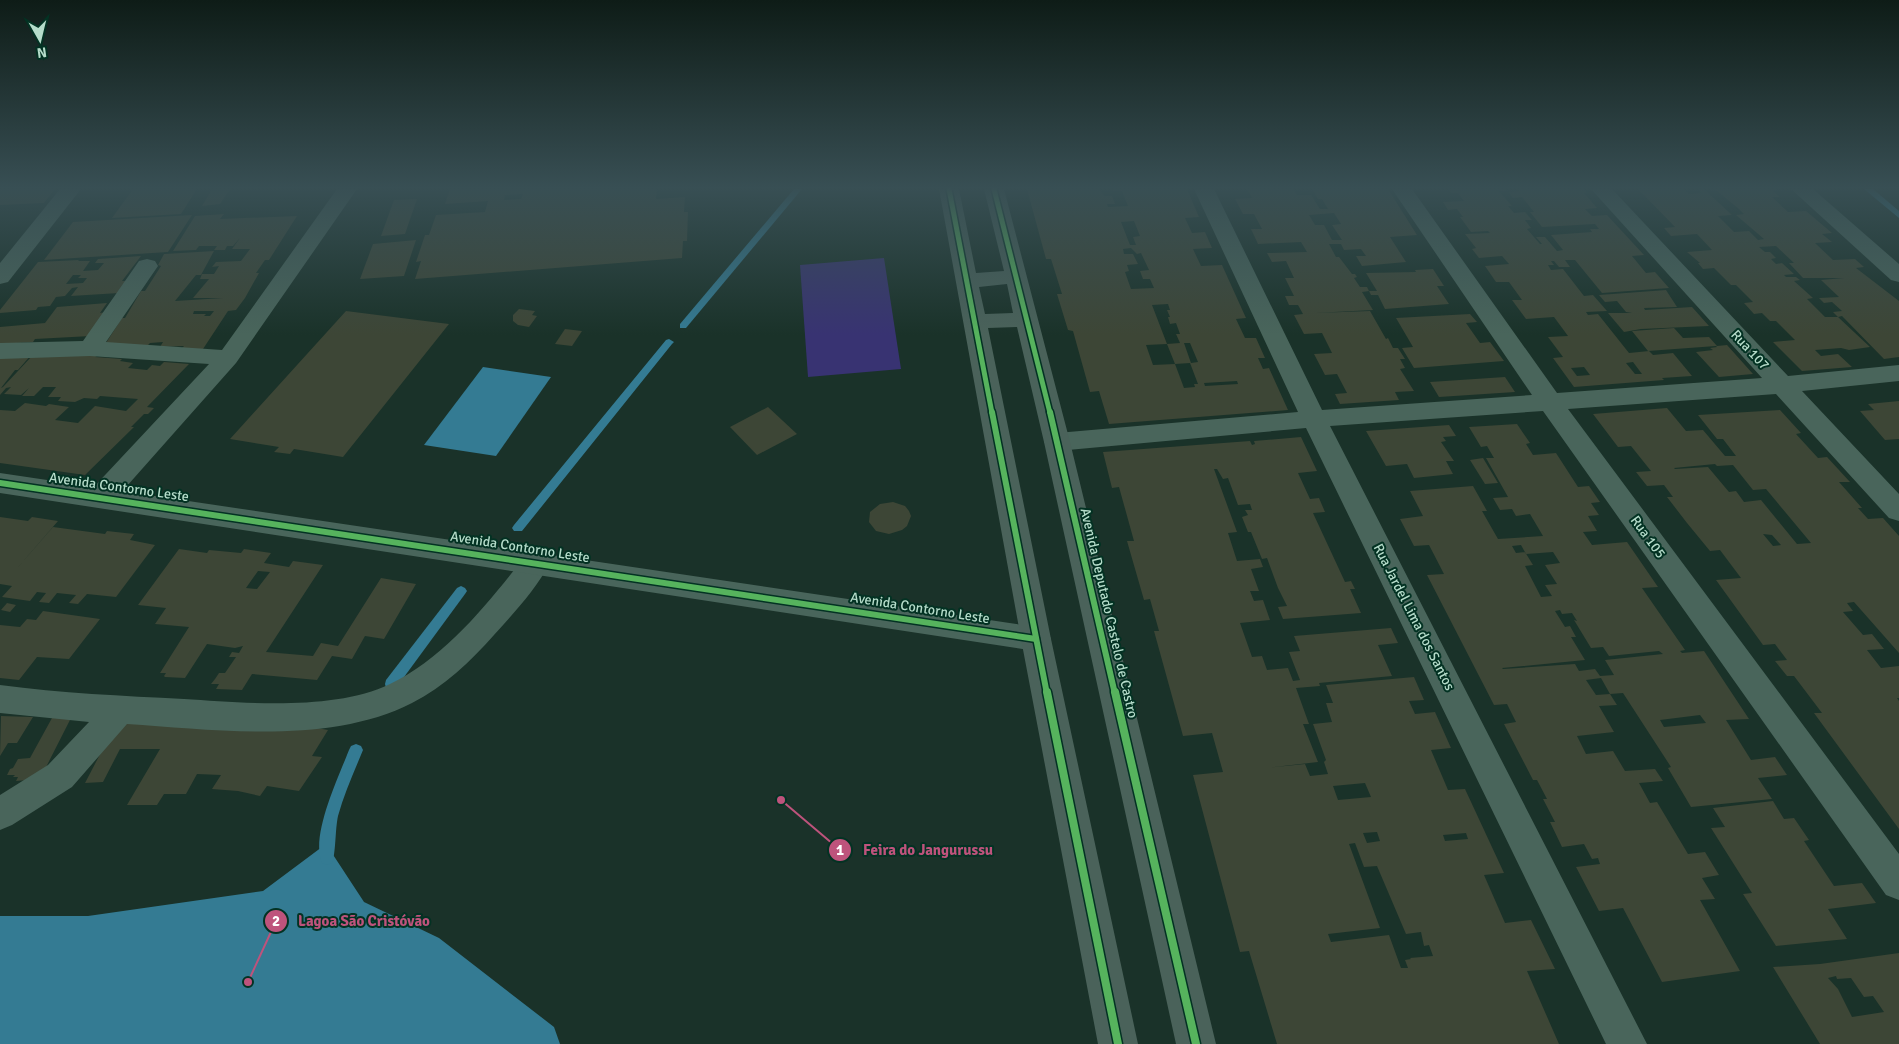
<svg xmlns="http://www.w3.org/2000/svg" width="1899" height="1044" viewBox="0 0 1899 1044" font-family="Signika,sans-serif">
<rect width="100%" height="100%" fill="#1a3229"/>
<polygon fill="#383372" points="884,258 901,369 808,377 800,265"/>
<g fill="#347b93">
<polygon points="483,367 551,377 496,456 424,445"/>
<polygon points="326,844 364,902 439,938 554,1027 560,1044 0,1044 0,916 88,916 263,891"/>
</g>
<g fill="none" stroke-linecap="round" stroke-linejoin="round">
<g fill="#347b93" fill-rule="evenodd">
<polygon points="794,189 802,189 686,328 680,328 680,324"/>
<polygon points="1864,189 1873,189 1899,211 1899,218"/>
<polygon points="669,339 674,342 672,344 522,531 514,531 512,528 514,525 666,340"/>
<polygon points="461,586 465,588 467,591 465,594 396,688 391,689 386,688 385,684 386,680 457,588"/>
<path d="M356,744L361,746L363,750C354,772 344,794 338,816C335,830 336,853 332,863L327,865L322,863C310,836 339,776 349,750L351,746Z"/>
</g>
</g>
<g fill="#3d4636" fill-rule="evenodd">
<polygon points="0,189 55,189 44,203 0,205"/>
<polygon points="133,189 197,189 181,214 112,218"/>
<polygon points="212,189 230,189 220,204 202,206"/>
<path d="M450,189H657L656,199L685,197L684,212H688L687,241H683L682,258L415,279L421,261L416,262L425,235H429L436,215L485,212L488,201L445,204ZM523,194L521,199L504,200L505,195Z"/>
<path d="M1027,189H1098L1105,196H1112L1115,204H1107L1108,207L1128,206L1122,191H1113V189H1187L1199,217L1185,218L1192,233L1205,232L1212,248L1193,249L1201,266L1222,265L1246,318L1236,319L1245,338H1256L1265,358H1258L1263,369L1269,368L1288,410L1109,424L1099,391L1090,392L1073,331L1068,330L1057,294H1062L1051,259H1046ZM1134,221L1140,236L1133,237L1136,245H1130L1121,222ZM1131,248L1137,254L1141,253L1149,270L1140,271L1143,279H1150L1154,288L1131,289L1125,272L1129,271L1127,265L1138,264L1133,254H1124L1123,249ZM1168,304L1170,310H1167L1170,317H1168L1170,324L1176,323L1180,334H1176L1180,343L1167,344L1175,364L1190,363L1198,384H1194L1195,387L1184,388L1175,364L1153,365L1146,345L1167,344L1152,305ZM1184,343H1190L1198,362L1191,363ZM1237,381L1238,384L1205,386L1204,383Z"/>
<path d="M1247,189H1293L1297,195H1311L1320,209H1328L1322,199H1318L1312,189H1388L1417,235L1390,237L1406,262L1362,266L1356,256H1366L1361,249L1344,250L1341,244H1329L1336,257H1339L1352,274H1355L1357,277L1354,278L1360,287H1367L1369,291L1362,292L1373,310L1315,313L1370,311L1386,339L1388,338L1393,348H1398L1405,359H1400L1405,368L1400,369L1414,391L1395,392L1399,400L1340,404L1335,394L1347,393L1337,374L1325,375L1314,354L1332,353L1322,333L1304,334L1294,315L1303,314L1298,305H1289L1285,296H1294L1285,278H1294L1286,261L1272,262L1267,253L1307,252L1301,242L1258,244L1251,229H1262L1254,214H1243L1235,199L1252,198ZM1334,213L1341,224L1332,225L1342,240H1332L1324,225H1315L1309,215Z"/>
<path d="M1448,189H1504L1506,191H1499L1512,206H1508L1514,213L1525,212L1532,220H1525L1531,228L1527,229L1540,244H1542L1536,237H1545L1557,251L1563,250L1551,235L1592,232L1590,229H1599L1595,224L1542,227L1530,212H1534L1522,197L1513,198L1509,192L1519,191L1517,189H1584L1587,193H1584L1597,208L1585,209L1592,216L1607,215L1644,255L1632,256L1646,273L1655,272L1669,288L1602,293L1575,260H1565L1570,267H1559L1554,261H1551L1554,265H1548L1551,270L1563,269L1584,296L1593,295L1607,311L1586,312L1588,315L1598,314L1629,353L1649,351L1653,355L1673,353L1692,376L1662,378L1664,380L1574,387L1553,358L1563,357L1548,337L1568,336L1554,317L1526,319L1512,300H1522L1509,282H1496L1485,266L1509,264L1502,256L1479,258L1472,249L1476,248L1465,234L1490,233L1488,231L1471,232L1460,217H1463L1457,209L1448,210L1443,202L1464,201L1458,193H1451ZM1633,362L1642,374H1635L1626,363ZM1584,367L1590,375L1577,376L1571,368Z"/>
<path d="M1638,189H1683L1689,194L1702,193L1698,189H1704L1732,215L1718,216L1734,232L1749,231L1758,240L1764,239L1736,215L1744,214L1739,209L1717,191L1710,189H1778L1773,191L1780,197H1772L1788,212L1806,211L1832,233L1822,234L1832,242L1815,243L1833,260L1855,259L1864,267L1856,268L1899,301V357L1884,359L1842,316L1838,317L1870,347L1849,350L1841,348L1815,350L1821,356L1838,354L1852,367L1802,371L1773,342L1795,340L1776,321H1770L1762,313L1754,314L1744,303L1753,302L1736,285H1731L1714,268L1703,269L1698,263H1700L1687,252L1712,250L1697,234L1671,236L1664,228L1675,227ZM1776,246L1794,263H1789L1803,278H1844L1821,280L1839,297L1819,298L1824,303L1832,302L1842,311L1833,312L1838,317H1825L1807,299L1813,298L1794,281L1800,280L1796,277H1786L1784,275L1794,274L1782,263L1776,264L1771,259L1776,258L1770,252H1765L1759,247Z"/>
<polygon points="417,199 405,234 381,236 394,200"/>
<path d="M224,214L220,219L297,216L269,260H265L256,273H259L245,298L236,310L228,311L203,349H181L184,346L160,347L163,342L150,343L148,345L104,346L122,318H125L141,291H145L161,266L158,265L164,254L214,251L201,275H196L175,301L223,298H193L209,279H200L202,274H214L219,266L212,267L216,262L241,261L250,249H232L240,238L233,246H227L225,250H214L217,246H199L196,250L173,251L195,216ZM194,311H214L210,316H204L206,314H193Z"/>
<polygon points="192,215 168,252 44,260 73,222"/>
<polygon points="416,240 404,276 360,279 373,244"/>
<path d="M141,256L122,281H128L119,293L71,296L78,287L72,288L65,296L56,297L50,306L38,307L36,310L0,313V310L38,262L79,260L78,261H90L83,271L98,270L104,263H95L98,259ZM73,275H81L78,278H87L83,283L66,284Z"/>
<polygon points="1433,269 1444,286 1437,286 1449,304 1385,309 1378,295 1371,295 1369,291 1377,291 1366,273 1416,272 1415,270"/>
<polygon points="1666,290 1677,307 1644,308 1645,310 1692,307 1709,326 1641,329 1624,332 1608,313 1632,313 1626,312 1617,301 1605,302 1599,295"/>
<polygon points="107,303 100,313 107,312 91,336 35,339 33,342 0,344 0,327 45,323 57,307"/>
<polygon points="519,309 535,311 532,315 537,316 529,327 518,325 513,321 513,315"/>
<polygon points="346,311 449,324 343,457 294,449 290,454 274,452 279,447 230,439"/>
<polygon points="1470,314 1477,322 1466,323 1480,343 1490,342 1504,361 1414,368 1402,348 1413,347 1396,318"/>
<polygon points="1674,328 1683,338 1709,337 1717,346 1727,345 1753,374 1719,377 1696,352 1713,350 1710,348 1717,347 1716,346 1648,351 1632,331"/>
<polygon points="565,329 582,331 572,346 555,344"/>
<polygon points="31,355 18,370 15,370 1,388 3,387 32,356 97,356 95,357 122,359 120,361 133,363 128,368 147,370 152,365 160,366 164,362 189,364 147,407 154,408 148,414 144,414 131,427 134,427 85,475 0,463 0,410 15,411 25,403 46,406 49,404 69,407 55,420 78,423 95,406 126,411 138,399 100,396 97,399 84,398 75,402 58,401 61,397 48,397 56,387 43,387 34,396 22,396 29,388 21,395 4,394 11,387 6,388 0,395 0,357"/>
<polygon points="1505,377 1515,392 1439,397 1430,382"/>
<polygon points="1899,401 1899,439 1885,440 1860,411 1874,410 1868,404"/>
<polygon points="768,407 797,434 757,455 730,427"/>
<path d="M1667,408L1686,431L1703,430L1725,456H1736L1723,439H1717L1698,415L1780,410L1801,433L1796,434L1818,458L1827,457L1850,482H1839L1862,508H1858L1868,519L1883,518L1899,536V653L1854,602L1847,603L1853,611L1843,612L1863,635L1872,634L1884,649L1867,650L1881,668L1899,666V698H1897L1899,701V829L1814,713H1822L1794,676H1787L1775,661L1787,660L1775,644L1763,645L1716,580L1741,578L1720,550L1710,551L1687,523L1667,497H1673L1664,485L1647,486L1636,472L1651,471L1631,446L1618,447L1593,414ZM1715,464L1717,466L1733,465L1753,490L1766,489L1811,543L1797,544L1761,500L1744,502L1736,491L1729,492L1708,467L1675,469L1674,468ZM1763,534L1772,535L1781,545L1773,546Z"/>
<path d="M1517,424L1530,443L1526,444L1533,455L1556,453L1578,487L1589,486L1600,502L1591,503L1599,515L1588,516L1597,531L1583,532L1592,545L1627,542L1658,587L1642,588L1685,650L1680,651L1682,653L1704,651L1749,719L1726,720L1751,760L1775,757L1787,775L1758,778L1772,799L1691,807L1668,768L1671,767L1623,693L1610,694L1617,705L1599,706L1614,732L1577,736L1586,754L1613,751L1625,771L1655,769L1663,781L1639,783L1650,803L1657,802L1688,854L1705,852L1719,875L1702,878L1715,899L1700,900L1740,971L1662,982L1623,908L1599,911L1576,867L1600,864L1598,858L1592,859L1584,844L1562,847L1550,822H1555L1543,799H1547L1537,780H1533L1504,724L1516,722L1507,704L1494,705L1427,575L1444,574L1429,545L1414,546L1400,519L1423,516L1410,491L1473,486L1487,511H1482L1498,539L1543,536L1530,514L1516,516L1512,509L1500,510L1493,498L1508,497L1486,458H1494L1487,446L1481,447L1469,427ZM1521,545L1526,554L1553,552L1560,563L1545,565L1557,584L1545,585L1552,596L1541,597L1525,566L1533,565L1525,552L1516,553L1512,546ZM1560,610L1562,614L1572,613L1577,621L1574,620L1591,648L1603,647L1609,656L1659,651L1663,654L1605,660L1614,675L1600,676L1595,669L1579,671L1575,664L1503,669L1502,668L1585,660L1571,637H1576L1570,626L1565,627L1555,611ZM1601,678L1610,694L1596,695L1586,680ZM1700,715L1706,723L1664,727L1660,720Z"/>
<polygon points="1449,425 1456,436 1443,437 1446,441 1441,442 1454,461 1446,461 1453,474 1414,478 1407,464 1386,466 1366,431"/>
<path d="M1301,437L1317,471L1298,473L1310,499L1319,498L1325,512L1313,513L1345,582L1351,581L1355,589H1350L1361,613L1283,619L1278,607L1287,606L1278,588L1267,558L1262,559L1251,532H1248L1242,517L1248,515L1245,510H1252L1250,504L1238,505L1228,478L1223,479L1217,469H1214L1237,532L1228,533L1237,561L1260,559L1263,567L1251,569L1259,591H1250L1254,601L1263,600L1270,620L1240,623L1252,657L1262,656L1267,670L1288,668L1293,681L1300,680L1289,652L1300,651L1294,636L1391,628L1398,643L1378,645L1392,676L1319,683L1320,686L1296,688L1309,724H1303L1318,762L1265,768L1305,764L1310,776L1328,774L1324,762L1326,760L1313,724L1332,722L1326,703H1333L1326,685L1414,677L1424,700L1409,701L1415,714L1435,712L1451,748L1431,750L1448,790L1465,789L1504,873L1484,875L1505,923L1531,920L1555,969L1527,971L1559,1044H1277L1249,951L1240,952L1193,775L1223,772L1212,733L1183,736L1154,631H1159L1150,599L1144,600L1127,541H1134L1119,487L1112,488L1103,452L1250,441L1252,445L1255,444L1254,441ZM1365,783L1371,797L1338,800L1333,786ZM1377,832L1380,841L1367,843L1363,833ZM1466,833L1468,839L1445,841L1443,835ZM1355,843L1364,867L1377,866L1406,934L1421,932L1424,946L1429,945L1433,956L1410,958L1411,959L1405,960L1408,968H1401L1389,935L1331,942L1328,934L1380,928L1349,844Z"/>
<polygon points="1483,458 1498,483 1485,484 1470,460"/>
<polygon points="893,502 905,506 909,511 911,516 907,526 902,530 889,534 876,531 869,522 870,512 880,504"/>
<polygon points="0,517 28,521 32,517 58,521 12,574 53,527 105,534 107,531 134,534 130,540 155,545 116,597 87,594 78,604 69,603 76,595 57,593 49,603 39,602 46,593 37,592 30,601 2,597 12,586 0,584"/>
<path d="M179,549L207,553L209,550L241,553L244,549L271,553L264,563L289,567L293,561L323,565L266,652L313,656L321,643L338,646L381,578L416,584L384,639L365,636L352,659L332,656L317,680L252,674L242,690L216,689L219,684H211L215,679L219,673H225L236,657H229L232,652L239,653L243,646L235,648L207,644L185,678L165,677L164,676L166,673H160L189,627L155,624L166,608L138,605ZM258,571L270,572L257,589L246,588Z"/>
<polygon points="7,603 16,605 10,612 1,610"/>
<polygon points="43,611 100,619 69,659 37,657 19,680 0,678 0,625 20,627 27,619 36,620"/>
<polygon points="1,716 33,717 17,743 8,743 0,756"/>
<polygon points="52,718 71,718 40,779 16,781 18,777 13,777 15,775 7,775 10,769 13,768 18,759 30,758"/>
<polygon points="119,718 306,726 328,730 312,756 322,757 299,791 267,786 260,796 238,791 212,789 221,775 197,774 186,794 164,794 157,805 127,805 160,749 120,749 103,782 85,783"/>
<polygon points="1773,801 1784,819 1794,818 1809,840 1804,841 1834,886 1862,883 1876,903 1828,909 1847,939 1776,946 1743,894 1752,893 1711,828 1725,827 1713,808"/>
<path d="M1899,953V1044H1820L1773,967L1820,964ZM1836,976L1837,979L1851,978L1864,997L1873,996L1884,1012L1852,1017L1838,989L1828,978Z"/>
</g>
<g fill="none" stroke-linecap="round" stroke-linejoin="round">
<g fill="#49655b" fill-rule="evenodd">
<polygon points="60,189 81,189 8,282 0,284 0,263"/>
<polygon points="337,189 357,189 236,363 111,504 101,507 91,504 88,497 91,490 209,364 90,356 0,359 0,343 83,341 139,261 147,259 155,261 158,266 106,342 222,350"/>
<polygon points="1194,189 1214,189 1322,410 1532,395 1392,189 1412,189 1557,393 1762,378 1591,189 1612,189 1788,376 1899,365 1899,381 1802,391 1899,494 1899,521 1889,518 1776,394 1568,409 1899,854 1899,900 1886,895 1543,411 1330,426 1647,1044 1606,1044 1306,428 1057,451 1048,448 1044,442 1048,436 1057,433 1298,412"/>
<polygon points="1791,189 1813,189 1899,264 1899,282 1891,280"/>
<path d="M536,552L546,555L550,563C536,589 514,613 494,635C471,661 444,687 412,703C330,745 217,730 127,724L72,787L12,825L0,830V795L48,765L89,722L0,713V685C61,693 123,696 184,699C246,703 334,711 390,684C446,657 488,603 526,555Z"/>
</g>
<polygon fill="#49655b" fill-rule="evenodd" points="0,473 1036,627 1047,630 1051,639 1047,648 1036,651 0,493"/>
<path fill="#4a625a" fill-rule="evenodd" d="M939,189H959L976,273L1004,271L984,189H1004L1070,442L1216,1044H1176L1044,442L1017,327L988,328L1051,639L1138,1044H1098L1021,639ZM1007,284L1013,313L985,314L979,287Z"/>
<defs>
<g id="cycleway-far2">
<polyline points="949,189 992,413"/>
<polyline points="994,189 1050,413"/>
</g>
<g id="cycleway-far1">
<polyline points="992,412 1047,694"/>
<polyline points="1050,412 1115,694"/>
<polyline points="0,483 1036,639"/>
</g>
<g id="cycleway">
<polyline points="1047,692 1118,1044"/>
<polyline points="1115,692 1196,1044"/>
</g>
</defs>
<use href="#cycleway-far2" stroke="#033223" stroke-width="8"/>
<use href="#cycleway-far1" stroke="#033223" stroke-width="9"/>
<use href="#cycleway" stroke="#033223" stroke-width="11"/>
<use href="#cycleway-far2" stroke="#56b35d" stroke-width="5"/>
<use href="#cycleway-far1" stroke="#56b35d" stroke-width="6"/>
<use href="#cycleway" stroke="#56b35d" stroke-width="8"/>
</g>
<linearGradient id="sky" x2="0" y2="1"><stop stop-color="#0e1c17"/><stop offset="0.56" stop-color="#384f54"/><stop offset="1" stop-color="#384f54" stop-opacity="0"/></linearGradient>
<rect width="1899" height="335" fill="url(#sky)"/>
<g text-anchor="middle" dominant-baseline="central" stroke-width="4" stroke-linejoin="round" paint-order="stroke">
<g font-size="14" fill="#b5dcca" stroke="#033223">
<text transform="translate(1750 350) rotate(47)">Rua 107</text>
<text transform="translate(119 487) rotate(8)">Avenida Contorno Leste</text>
<text transform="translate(1648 537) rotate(54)">Rua 105</text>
<text transform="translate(520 547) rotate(9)">Avenida Contorno Leste</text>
<text transform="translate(920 608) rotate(9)">Avenida Contorno Leste</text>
<text transform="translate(1109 613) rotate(77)">Avenida Deputado Castelo de Castro</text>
<text transform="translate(1414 617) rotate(63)">Rua Jardel Lima dos Santos</text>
</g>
</g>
<path fill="none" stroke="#be537c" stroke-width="2" d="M781 800L840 850M248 982L276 921"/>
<g fill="#be537c" stroke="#033223" stroke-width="2">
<circle cx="781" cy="800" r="5"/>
<circle cx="248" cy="982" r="5"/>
<circle cx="840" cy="850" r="12"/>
<circle cx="276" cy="921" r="12"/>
</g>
<g font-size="15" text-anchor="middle" font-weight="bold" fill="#fff">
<text x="840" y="855">1</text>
<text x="276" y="926">2</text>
</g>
<g font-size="15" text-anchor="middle" font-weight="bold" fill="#be537c" stroke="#033223" stroke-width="4" stroke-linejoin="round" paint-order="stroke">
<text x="928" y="855">Feira do Jangurussu</text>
<text x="364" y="926">Lagoa São Cristóvão</text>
</g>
<g transform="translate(40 40) rotate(172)" stroke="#033223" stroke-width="4" paint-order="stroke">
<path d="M0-4L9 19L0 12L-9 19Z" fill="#b5dcca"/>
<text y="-8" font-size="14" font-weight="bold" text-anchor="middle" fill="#b5dcca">N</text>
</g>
</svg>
